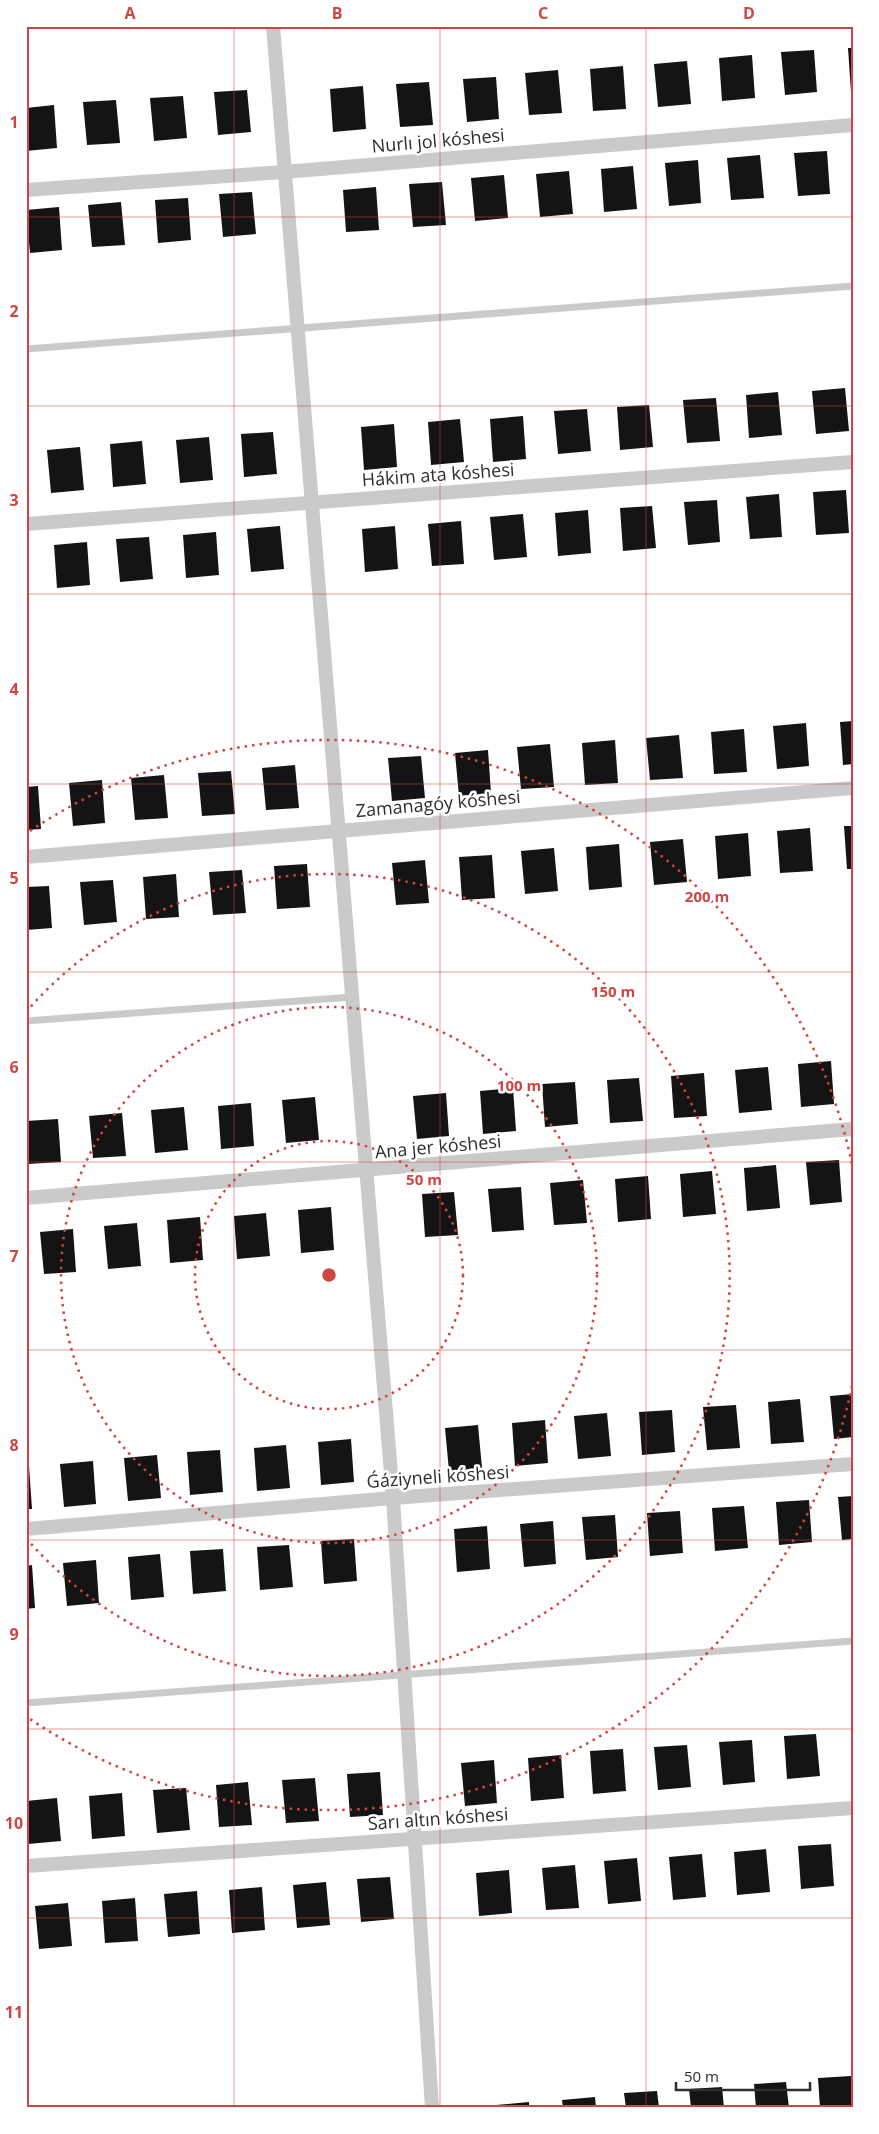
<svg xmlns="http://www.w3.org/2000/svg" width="879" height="2134" viewBox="0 0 879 2134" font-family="'Open Sans',sans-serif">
<rect width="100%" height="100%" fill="#fff"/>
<g fill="#141414">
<polygon points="848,48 853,48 853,92 851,92"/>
<polygon points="814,50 817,92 785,95 781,52"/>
<polygon points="752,55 755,98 722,101 719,58"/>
<polygon points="687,61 691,104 658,107 654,64"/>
<polygon points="623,66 626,109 593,111 590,69"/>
<polygon points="558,70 562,113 529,115 525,73"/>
<polygon points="496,77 499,119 467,122 463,79"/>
<polygon points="429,82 433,125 400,127 396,84"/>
<polygon points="363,86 366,129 333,132 330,89"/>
<polygon points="247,90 251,132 218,135 214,92"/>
<polygon points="183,96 187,138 154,141 150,98"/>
<polygon points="116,100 120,143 87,145 83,102"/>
<polygon points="54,105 57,148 26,151 26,108"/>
<polygon points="827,151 830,194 798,196 794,153"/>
<polygon points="760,155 764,198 731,200 727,158"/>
<polygon points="698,160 701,203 669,206 665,163"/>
<polygon points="633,166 637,209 604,212 601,169"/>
<polygon points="569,171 573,214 540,217 536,174"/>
<polygon points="504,175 508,218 475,221 471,178"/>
<polygon points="442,182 446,225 413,227 409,184"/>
<polygon points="376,187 379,230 346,232 343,190"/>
<polygon points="252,192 256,234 223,237 219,194"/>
<polygon points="188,198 191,240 158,243 155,200"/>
<polygon points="121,202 125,245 92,247 88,205"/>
<polygon points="59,207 62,250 30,253 26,210"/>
<polygon points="845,388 849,431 816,434 812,391"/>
<polygon points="778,392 782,435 749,438 746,395"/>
<polygon points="716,398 720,441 687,443 683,400"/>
<polygon points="649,405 653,447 620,450 617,407"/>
<polygon points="587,409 591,451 558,454 554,411"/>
<polygon points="523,416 526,459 493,462 490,419"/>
<polygon points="460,419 464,462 431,465 428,422"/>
<polygon points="394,424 397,467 364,470 361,427"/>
<polygon points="273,432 277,474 244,477 241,434"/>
<polygon points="209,437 213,480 180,483 176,440"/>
<polygon points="142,441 146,484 113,487 110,444"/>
<polygon points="80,447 84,490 51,493 47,450"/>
<polygon points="846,490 849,533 816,535 813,492"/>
<polygon points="779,494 782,537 750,539 746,497"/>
<polygon points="717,500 720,542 688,545 684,502"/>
<polygon points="652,506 656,548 623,551 620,508"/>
<polygon points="588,510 591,553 558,556 555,513"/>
<polygon points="523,514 527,557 494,560 490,517"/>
<polygon points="461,521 464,564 432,566 428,524"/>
<polygon points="280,526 284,569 251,572 247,529"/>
<polygon points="395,526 398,569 365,572 362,529"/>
<polygon points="216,532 219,575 186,578 183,535"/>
<polygon points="149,537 153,579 120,582 116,539"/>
<polygon points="87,542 90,585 57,588 54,545"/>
<polygon points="853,721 853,764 843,765 840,722"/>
<polygon points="806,723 809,766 777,769 773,726"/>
<polygon points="744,729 747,772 714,774 711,732"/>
<polygon points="679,735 683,778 650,780 646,738"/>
<polygon points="615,740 618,783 585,785 582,743"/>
<polygon points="550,744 554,787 521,789 517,747"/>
<polygon points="488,750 491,793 459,796 455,753"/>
<polygon points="421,756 425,798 392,801 388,758"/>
<polygon points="295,765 299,808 266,810 262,768"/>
<polygon points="231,771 235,814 202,816 198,773"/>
<polygon points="164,775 168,818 135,820 131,778"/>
<polygon points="102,780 105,823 73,826 69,783"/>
<polygon points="38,786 41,829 26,830 26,787"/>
<polygon points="844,826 853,826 853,869 847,869"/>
<polygon points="810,828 813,871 780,873 777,831"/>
<polygon points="748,833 751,876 718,879 715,836"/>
<polygon points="683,839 687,882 654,885 650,842"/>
<polygon points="619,844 622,887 589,890 586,847"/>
<polygon points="554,848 558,891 525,894 521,851"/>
<polygon points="492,855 495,898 462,900 459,857"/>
<polygon points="425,860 429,903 396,905 392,863"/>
<polygon points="307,864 310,907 277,909 274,866"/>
<polygon points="242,870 246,913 213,915 209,872"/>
<polygon points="176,874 179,917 146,919 143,877"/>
<polygon points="113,880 117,922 84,925 80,882"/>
<polygon points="49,886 52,928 26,930 26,887"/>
<polygon points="831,1061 834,1104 801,1107 798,1064"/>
<polygon points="768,1067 772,1110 739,1113 735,1070"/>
<polygon points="704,1073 707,1116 674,1118 671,1076"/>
<polygon points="639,1078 643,1121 610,1123 607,1080"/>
<polygon points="575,1082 578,1124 545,1127 542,1084"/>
<polygon points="513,1088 516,1131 483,1134 480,1091"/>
<polygon points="446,1093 449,1136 417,1139 413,1096"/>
<polygon points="315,1097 319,1140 286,1143 282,1100"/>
<polygon points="251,1103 254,1146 221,1149 218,1106"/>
<polygon points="184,1107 188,1150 155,1153 151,1110"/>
<polygon points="122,1113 126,1156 93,1158 89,1116"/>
<polygon points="58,1119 61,1162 28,1164 26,1121"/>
<polygon points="839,1160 842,1202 810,1205 806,1162"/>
<polygon points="776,1165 780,1208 747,1211 744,1168"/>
<polygon points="712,1171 716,1214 683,1217 680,1174"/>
<polygon points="648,1176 651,1219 618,1222 615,1179"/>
<polygon points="583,1180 587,1223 554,1225 550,1183"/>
<polygon points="521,1187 524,1230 492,1232 488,1189"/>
<polygon points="454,1192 458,1235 425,1237 422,1194"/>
<polygon points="331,1207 334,1250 301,1253 298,1210"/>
<polygon points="266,1213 270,1256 237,1259 234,1216"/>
<polygon points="200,1217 203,1260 170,1263 167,1220"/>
<polygon points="137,1223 141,1266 108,1269 104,1226"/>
<polygon points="73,1229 76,1272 44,1274 40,1232"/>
<polygon points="853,1394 853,1437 834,1439 830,1396"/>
<polygon points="800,1399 804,1442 771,1444 768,1402"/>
<polygon points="736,1405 740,1448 707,1450 703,1407"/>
<polygon points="672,1410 675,1452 642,1455 639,1412"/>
<polygon points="607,1413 611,1456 578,1459 574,1416"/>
<polygon points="545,1420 548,1463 515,1466 512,1423"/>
<polygon points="478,1425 482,1468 449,1471 445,1428"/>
<polygon points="351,1439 354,1482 321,1485 318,1442"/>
<polygon points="286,1445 290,1488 257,1491 254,1448"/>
<polygon points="220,1450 223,1492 190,1495 187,1452"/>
<polygon points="157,1455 161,1498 128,1501 124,1458"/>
<polygon points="93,1461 96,1504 64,1507 60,1464"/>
<polygon points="26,1466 29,1466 32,1509 26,1509"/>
<polygon points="853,1496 853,1539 842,1540 838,1497"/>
<polygon points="809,1500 812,1542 779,1545 776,1502"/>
<polygon points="744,1506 748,1548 715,1551 712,1508"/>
<polygon points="680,1511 683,1553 650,1556 647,1513"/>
<polygon points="615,1515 618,1557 586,1560 582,1517"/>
<polygon points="553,1521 556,1564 524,1567 520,1524"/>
<polygon points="487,1526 490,1569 457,1572 454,1529"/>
<polygon points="354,1539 357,1581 324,1584 321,1541"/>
<polygon points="289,1545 293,1587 260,1590 257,1547"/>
<polygon points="223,1549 226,1591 193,1594 190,1551"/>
<polygon points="160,1554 164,1597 131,1600 128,1557"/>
<polygon points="96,1560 99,1603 67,1606 63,1563"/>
<polygon points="32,1565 35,1608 26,1609 26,1566"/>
<polygon points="816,1734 820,1776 787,1779 784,1736"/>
<polygon points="752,1740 755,1782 723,1785 719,1742"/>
<polygon points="687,1745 691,1787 658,1790 654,1747"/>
<polygon points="623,1749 626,1791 593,1794 590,1751"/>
<polygon points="561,1755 564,1798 531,1801 528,1758"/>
<polygon points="494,1760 497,1803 465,1806 461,1763"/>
<polygon points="380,1772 383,1815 350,1817 347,1774"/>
<polygon points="315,1778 319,1821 286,1823 282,1780"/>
<polygon points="248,1782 252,1825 219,1827 216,1785"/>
<polygon points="186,1788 190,1830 157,1833 153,1790"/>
<polygon points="122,1793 125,1836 92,1839 89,1796"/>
<polygon points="57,1798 61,1841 28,1844 26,1801"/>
<polygon points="831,1844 834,1886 801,1889 798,1846"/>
<polygon points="766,1849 770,1892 737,1895 734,1852"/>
<polygon points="702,1854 706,1897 673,1900 669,1857"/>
<polygon points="637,1858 641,1901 608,1904 604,1861"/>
<polygon points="575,1865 579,1908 546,1910 542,1868"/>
<polygon points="509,1870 512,1913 479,1916 476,1873"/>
<polygon points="390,1877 394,1919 361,1922 357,1879"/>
<polygon points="326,1882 330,1925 297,1928 293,1885"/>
<polygon points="262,1887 265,1930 232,1933 229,1890"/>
<polygon points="197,1891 200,1934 168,1937 164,1894"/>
<polygon points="135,1898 138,1941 105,1943 102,1901"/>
<polygon points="68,1903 72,1946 39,1949 35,1906"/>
<polygon points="851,2076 853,2108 820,2108 818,2078"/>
<polygon points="786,2082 789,2108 756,2108 754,2084"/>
<polygon points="722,2087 724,2108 691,2108 689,2089"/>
<polygon points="657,2091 659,2108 626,2108 624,2093"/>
<polygon points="595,2097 596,2108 563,2108 562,2100"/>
<polygon points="529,2102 529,2108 496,2108 496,2105"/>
</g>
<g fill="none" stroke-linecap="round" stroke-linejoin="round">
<g stroke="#cacaca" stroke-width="7">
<polyline points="26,349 853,286"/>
<polyline points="26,1021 352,997"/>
<polyline points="26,1703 853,1641"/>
</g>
<g stroke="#cacaca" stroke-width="14">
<polyline points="273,26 393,1498 432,2108"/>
<polyline points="26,190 284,172 853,125"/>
<polyline points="26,524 853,462"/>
<polyline points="26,857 853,788"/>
<polyline points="26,1198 853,1129"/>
<polyline points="26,1529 393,1498 853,1464"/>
<polyline points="26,1866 853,1808"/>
</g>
</g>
<path fill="none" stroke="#d04443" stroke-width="1" stroke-opacity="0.55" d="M234,26V2108M440,26V2108M646,26V2108M26,217H853M26,406H853M26,594H853M26,784H853M26,972H853M26,1162H853M26,1350H853M26,1540H853M26,1729H853M26,1918H853"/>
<g fill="none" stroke="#d04443" stroke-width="2.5" stroke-dasharray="2.5 5">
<circle cx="329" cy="1275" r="134"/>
<circle cx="329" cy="1275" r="268"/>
<path d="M26 1012A401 401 0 1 1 26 1538"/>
<path d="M852 1386A535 535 0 0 1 30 1719M30 831A535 535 0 0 1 852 1164"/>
</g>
<g text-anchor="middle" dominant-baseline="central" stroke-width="5" stroke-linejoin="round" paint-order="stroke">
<g font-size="18" fill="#2d2d2d" stroke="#fff">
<text transform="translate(438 140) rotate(-5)">Nurlı jol kóshesi</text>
<text transform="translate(438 474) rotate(-4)">Hákim ata kóshesi</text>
<text transform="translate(438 803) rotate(-5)">Zamanagóy kóshesi</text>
<text transform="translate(438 1146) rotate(-5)">Ana jer kóshesi</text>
<text transform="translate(438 1476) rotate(-4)">Ǵáziyneli kóshesi</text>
<text transform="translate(438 1818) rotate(-4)">Sarı altın kóshesi</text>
</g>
</g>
<circle cx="329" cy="1275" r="8" fill="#d04443" stroke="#fff" stroke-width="2.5"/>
<g font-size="15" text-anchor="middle" font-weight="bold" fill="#d04443" stroke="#fff" stroke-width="5" stroke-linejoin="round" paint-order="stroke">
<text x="707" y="902">200 m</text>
<text x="613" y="997">150 m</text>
<text x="519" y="1091">100 m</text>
<text x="424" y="1185">50 m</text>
</g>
<rect width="879" height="2134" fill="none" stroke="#ffffff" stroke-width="55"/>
<path d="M676 2082v8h134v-8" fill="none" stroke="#2d2d2d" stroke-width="2.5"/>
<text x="684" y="2082" font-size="15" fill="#2d2d2d" stroke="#ffffff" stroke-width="4" paint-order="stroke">50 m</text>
<rect x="28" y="28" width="824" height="2078" fill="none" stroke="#d04443" stroke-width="2"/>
<g font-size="16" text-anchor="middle" font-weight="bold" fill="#d04443">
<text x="130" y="19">A</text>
<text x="337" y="19">B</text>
<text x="543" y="19">C</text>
<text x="749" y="19">D</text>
<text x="14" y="128">1</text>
<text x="14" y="317">2</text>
<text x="14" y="506">3</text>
<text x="14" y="695">4</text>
<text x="14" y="884">5</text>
<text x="14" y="1073">6</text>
<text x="14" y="1262">7</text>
<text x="14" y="1451">8</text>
<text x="14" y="1640">9</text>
<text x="14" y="1829">10</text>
<text x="14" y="2018">11</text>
</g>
</svg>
